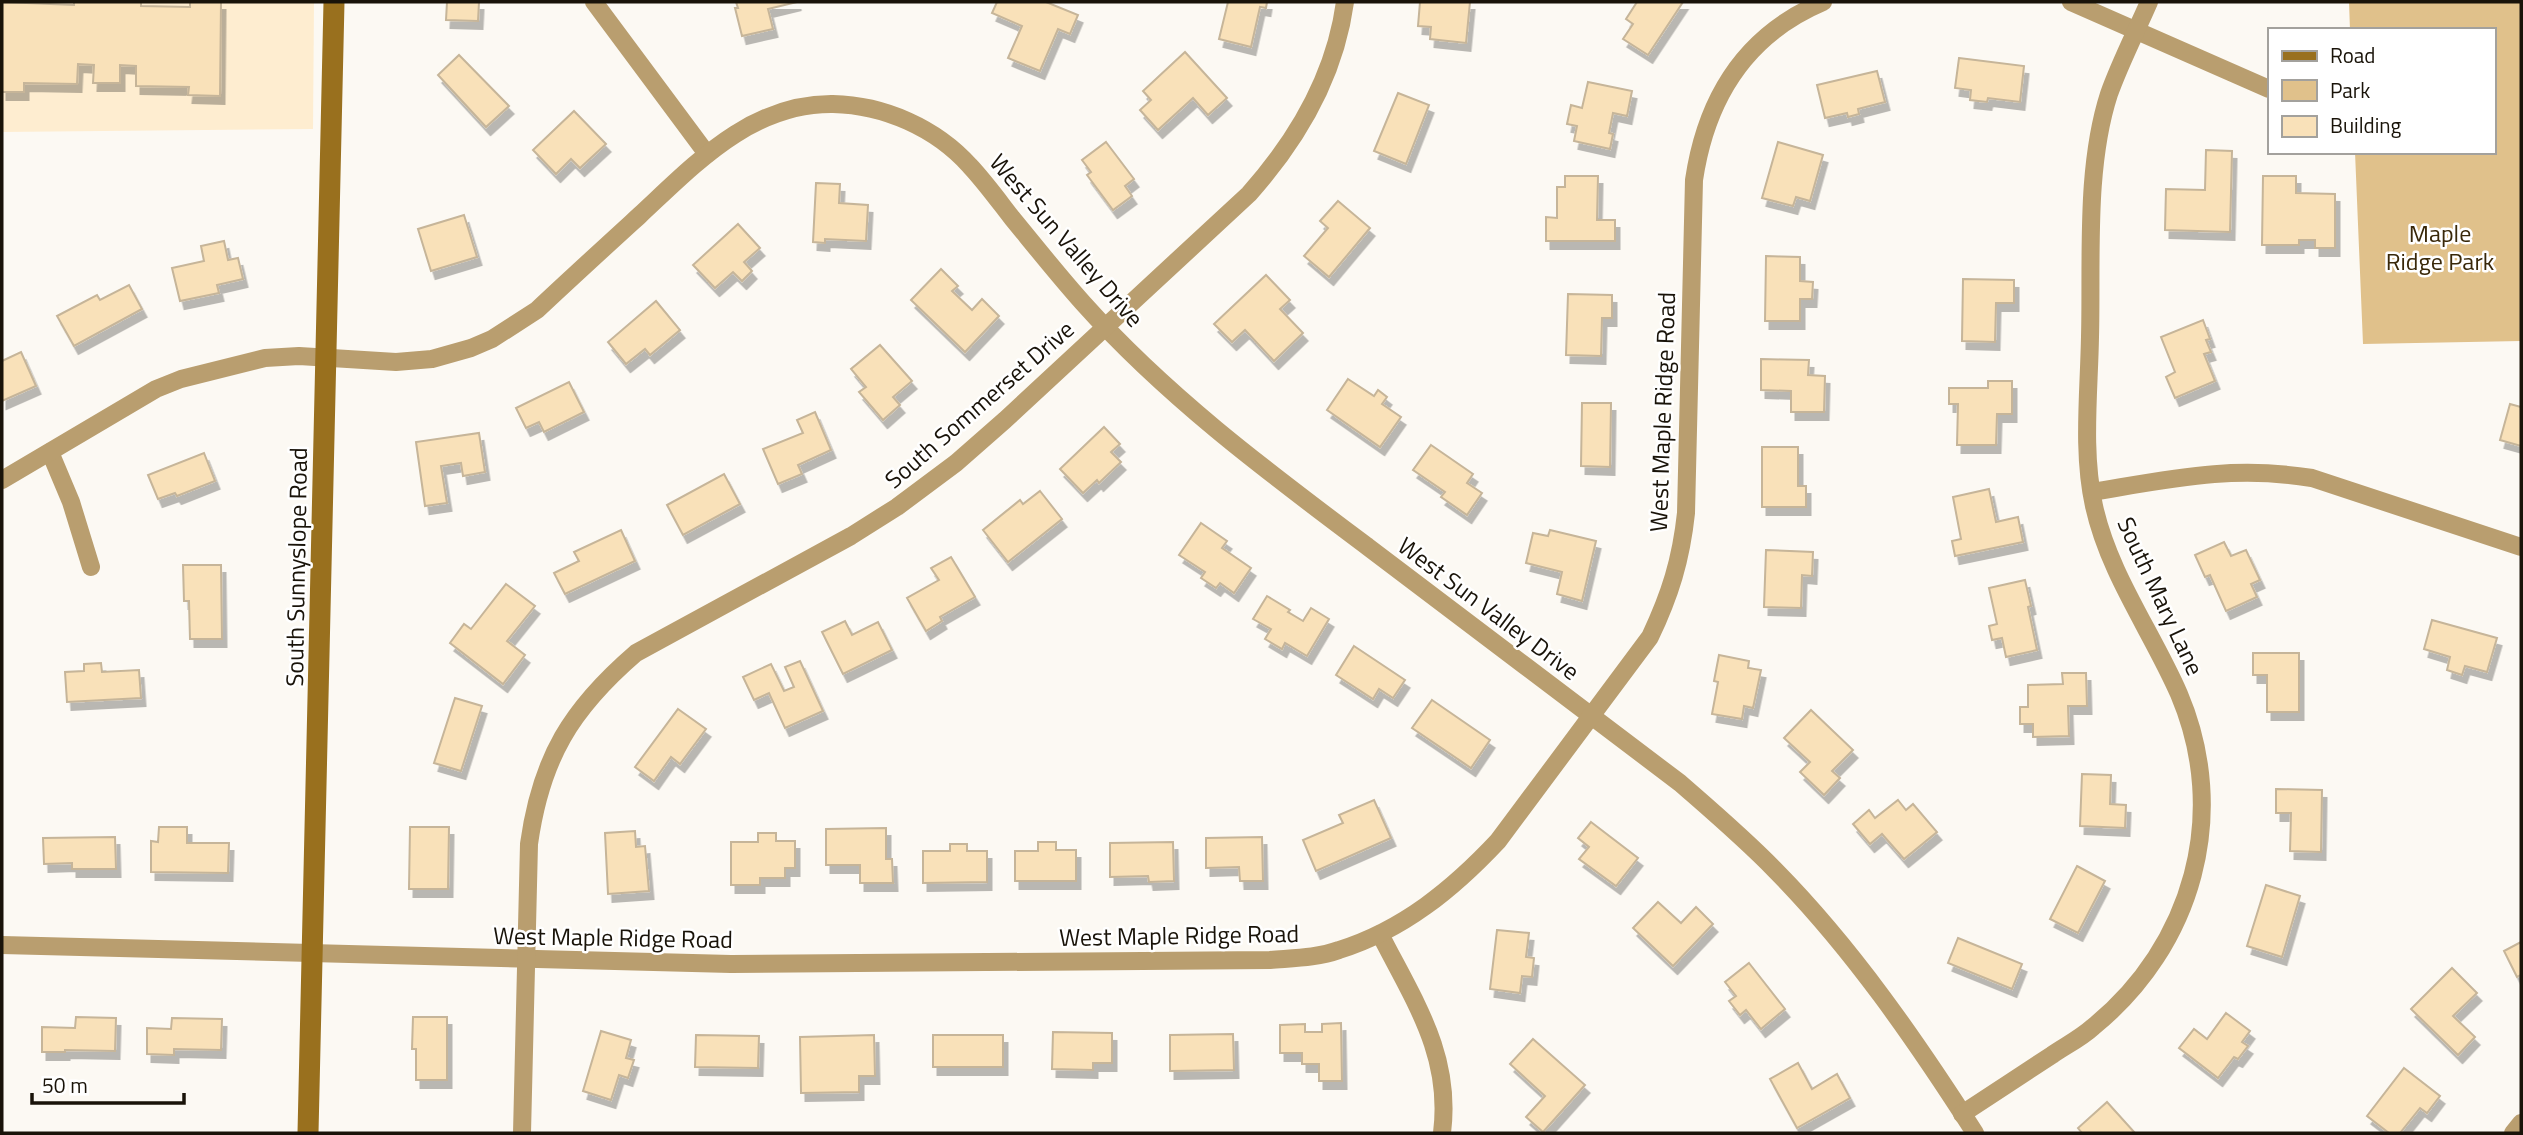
<svg xmlns="http://www.w3.org/2000/svg" width="2523" height="1135" viewBox="0 0 2523 1135" font-family="'Titillium Web',sans-serif">
<defs>
<filter id="shadow"><feDropShadow dx="4.5" dy="8" stdDeviation="0" flood-color="#0004"/></filter>
</defs>
<rect width="100%" height="100%" fill="#fcf9f3"/>
<polygon fill="#feedd0" points="2,2 314,2 313,129 2,132"/>
<polygon fill="#e0c18b" points="2349,2 2521,2 2521,341 2363,344 2355,152 2493,152 2493,30 2350,30"/>
<g fill="#f9e1b9" stroke="#c6b599" stroke-width="2" filter="url(#shadow)">
<polygon points="2,2 74,5 74,2 141,2 141,6 190,7 190,2 221,2 220,96 188,95 189,87 136,86 136,66 120,65 120,83 93,83 94,65 78,64 77,84 24,83 24,92 2,92"/>
<polygon points="447,2 479,2 478,21 446,20"/>
<polygon points="736,2 797,2 768,9 773,29 742,36 735,8 738,8"/>
<polygon points="997,2 1046,2 1078,15 1070,34 1058,29 1040,71 1008,58 1022,26 992,13"/>
<polygon points="1228,2 1267,2 1266,8 1260,7 1251,47 1219,39"/>
<polygon points="1420,2 1470,2 1466,43 1430,39 1431,27 1418,26"/>
<polygon points="1637,2 1683,2 1648,55 1623,39 1633,24 1626,19"/>
<polygon points="1185,52 1227,98 1208,115 1193,98 1158,130 1140,110 1151,100 1143,91"/>
<polygon points="459,55 509,106 486,127 438,75"/>
<polygon points="1959,58 2024,66 2020,102 1988,98 1987,102 1970,100 1971,90 1955,88"/>
<polygon points="1877,71 1885,102 1858,109 1859,114 1848,117 1847,113 1825,118 1817,85"/>
<polygon points="1588,82 1632,91 1627,116 1613,113 1609,133 1613,134 1610,149 1574,141 1577,126 1567,124 1571,105 1582,108"/>
<polygon points="1398,93 1429,105 1406,164 1374,151"/>
<polygon points="574,111 606,144 580,168 571,159 556,174 533,150"/>
<polygon points="1106,142 1134,179 1125,186 1132,196 1113,210 1087,175 1091,172 1082,160"/>
<polygon points="1778,142 1823,155 1810,201 1796,197 1793,206 1762,198"/>
<polygon points="2206,150 2232,151 2230,232 2165,230 2166,189 2205,190"/>
<polygon points="1565,176 1598,176 1597,220 1615,220 1615,241 1546,241 1546,217 1557,218 1557,187 1565,187"/>
<polygon points="2263,176 2296,176 2296,193 2335,194 2335,248 2315,248 2315,240 2299,240 2299,245 2262,245"/>
<polygon points="816,183 840,184 839,203 868,205 866,241 825,239 825,243 813,242"/>
<polygon points="1338,201 1370,228 1329,277 1304,256 1328,228 1320,221"/>
<polygon points="464,215 477,257 431,271 418,229"/>
<polygon points="738,224 760,248 744,262 752,271 742,281 733,272 715,288 693,265"/>
<polygon points="224,241 228,260 238,258 243,279 217,285 219,293 180,301 172,268 204,261 201,246"/>
<polygon points="1766,256 1800,257 1800,281 1813,282 1812,299 1800,299 1800,321 1765,321"/>
<polygon points="941,269 958,286 952,291 972,310 982,299 999,316 965,352 911,300"/>
<polygon points="1266,275 1290,300 1280,309 1303,333 1274,361 1245,330 1232,342 1214,324"/>
<polygon points="1963,279 2014,280 2014,303 1996,303 1995,342 1962,341"/>
<polygon points="129,285 142,309 74,346 57,316 97,295 100,300"/>
<polygon points="1568,294 1612,295 1612,318 1602,318 1601,356 1566,355"/>
<polygon points="656,301 680,330 650,355 645,349 626,364 608,342"/>
<polygon points="2203,320 2210,339 2206,340 2211,352 2204,354 2215,381 2175,398 2166,377 2175,372 2161,337"/>
<polygon points="880,345 912,381 893,397 900,405 883,420 859,392 866,387 851,369"/>
<polygon points="21,352 36,386 2,401 2,361"/>
<polygon points="1761,359 1809,360 1808,375 1825,376 1824,412 1791,412 1791,391 1761,390"/>
<polygon points="1348,379 1374,396 1378,390 1387,397 1382,404 1401,417 1380,447 1327,410"/>
<polygon points="1988,381 2012,381 2012,414 1997,414 1996,445 1957,445 1958,404 1949,404 1949,388 1988,388"/>
<polygon points="569,382 584,412 544,432 539,422 526,428 516,408"/>
<polygon points="1582,403 1611,403 1610,467 1581,466"/>
<polygon points="2510,404 2521,407 2521,446 2500,440"/>
<polygon points="815,412 831,450 798,465 802,474 778,484 763,449 803,433 797,420"/>
<polygon points="1104,427 1120,444 1111,452 1121,462 1099,483 1097,480 1083,493 1060,469"/>
<polygon points="479,433 485,472 463,476 461,463 441,466 447,503 425,506 416,442"/>
<polygon points="1431,445 1473,474 1467,483 1482,493 1467,515 1441,497 1445,492 1413,470"/>
<polygon points="1762,447 1798,447 1798,486 1806,486 1806,507 1762,507"/>
<polygon points="204,453 215,481 177,496 175,493 158,499 148,475"/>
<polygon points="724,474 740,504 683,535 667,505"/>
<polygon points="1989,489 1996,522 2018,517 2023,542 1955,556 1952,541 1961,539 1953,497"/>
<polygon points="1040,491 1062,519 1008,562 983,530 1020,500 1023,504"/>
<polygon points="1201,523 1227,541 1222,548 1251,568 1234,593 1220,583 1216,588 1201,578 1205,572 1179,555"/>
<polygon points="621,530 635,561 565,594 554,573 579,561 574,552"/>
<polygon points="1550,530 1596,541 1582,601 1557,594 1562,572 1526,563 1533,533 1548,536"/>
<polygon points="2224,542 2231,556 2246,550 2260,580 2251,584 2257,597 2226,611 2210,575 2205,577 2195,555"/>
<polygon points="1766,550 1813,552 1812,576 1802,575 1801,608 1764,607"/>
<polygon points="951,557 975,597 940,617 942,621 926,631 907,598 939,580 931,568"/>
<polygon points="183,565 221,565 222,639 190,639 189,601 184,601"/>
<polygon points="2025,580 2031,606 2028,607 2037,650 2006,657 2002,638 1992,640 1989,626 1997,624 1989,588"/>
<polygon points="506,584 535,606 507,641 525,655 503,684 450,643 464,624 471,629"/>
<polygon points="1267,596 1290,610 1288,612 1303,621 1311,608 1329,619 1307,656 1285,643 1282,649 1265,639 1271,629 1253,619"/>
<polygon points="2432,620 2497,638 2487,672 2465,666 2462,675 2447,670 2450,657 2424,649"/>
<polygon points="845,621 852,635 878,622 892,650 843,674 822,632"/>
<polygon points="1354,646 1405,680 1393,698 1379,689 1373,699 1336,675"/>
<polygon points="2253,653 2299,653 2299,712 2267,712 2267,675 2253,675"/>
<polygon points="1719,655 1749,661 1748,668 1761,670 1753,708 1744,706 1742,719 1712,714 1718,682 1714,681"/>
<polygon points="800,661 823,711 785,728 769,693 754,700 743,677 771,664 784,691 794,687 785,667"/>
<polygon points="101,663 102,672 139,670 141,698 67,702 65,672 84,671 84,664"/>
<polygon points="2062,673 2086,673 2087,706 2068,706 2069,736 2033,737 2033,724 2020,724 2020,707 2028,707 2028,685 2063,684"/>
<polygon points="455,698 482,706 461,771 434,763"/>
<polygon points="1432,700 1490,740 1471,768 1412,728"/>
<polygon points="678,709 706,729 680,764 671,757 654,781 635,767"/>
<polygon points="1811,710 1853,750 1832,771 1840,778 1824,795 1800,772 1810,762 1784,738"/>
<polygon points="2082,774 2111,775 2110,804 2126,805 2125,828 2080,826"/>
<polygon points="2276,789 2322,790 2321,852 2290,851 2291,813 2276,813"/>
<polygon points="1374,800 1391,838 1316,871 1303,840 1343,823 1339,815"/>
<polygon points="1898,800 1906,810 1913,804 1937,832 1904,859 1882,834 1870,844 1853,824 1869,810 1875,818"/>
<polygon points="1591,822 1638,858 1616,886 1579,859 1589,847 1578,838"/>
<polygon points="159,827 187,827 187,843 229,843 228,873 151,872 151,841 158,842"/>
<polygon points="410,827 449,827 448,889 409,889"/>
<polygon points="886,828 886,859 892,859 893,883 860,883 860,865 826,865 826,829"/>
<polygon points="635,831 636,847 645,846 649,891 608,894 605,833"/>
<polygon points="758,833 776,833 776,841 795,841 795,868 785,868 785,878 760,878 760,885 731,885 731,842 758,842"/>
<polygon points="115,837 116,869 72,869 72,863 44,864 43,838"/>
<polygon points="1262,837 1263,881 1240,881 1239,867 1206,868 1206,838"/>
<polygon points="1038,842 1056,842 1056,850 1076,850 1076,881 1015,881 1015,851 1038,851"/>
<polygon points="1173,842 1174,881 1149,882 1148,876 1110,877 1110,843"/>
<polygon points="950,844 967,844 967,851 987,851 987,882 923,883 923,851 950,851"/>
<polygon points="2077,866 2105,881 2078,933 2050,919"/>
<polygon points="2266,885 2300,896 2282,957 2247,946"/>
<polygon points="1658,902 1681,923 1696,907 1713,924 1673,966 1633,928"/>
<polygon points="1497,930 1529,933 1526,957 1534,958 1532,977 1522,976 1520,993 1490,989"/>
<polygon points="1958,938 2022,964 2012,989 1948,963"/>
<polygon points="2521,942 2521,975 2517,977 2504,951"/>
<polygon points="1749,963 1785,1009 1761,1029 1746,1010 1740,1015 1729,1001 1736,996 1725,982"/>
<polygon points="2452,968 2477,993 2453,1016 2475,1037 2458,1055 2411,1009"/>
<polygon points="2226,1013 2250,1031 2242,1042 2248,1046 2238,1059 2234,1057 2218,1078 2179,1048 2194,1029 2207,1039"/>
<polygon points="76,1017 116,1018 115,1051 65,1050 65,1052 42,1052 42,1027 75,1028"/>
<polygon points="413,1017 447,1017 447,1080 416,1080 416,1049 412,1049"/>
<polygon points="172,1018 222,1019 221,1050 174,1049 174,1055 147,1054 147,1028 171,1029"/>
<polygon points="1341,1023 1342,1081 1319,1081 1319,1064 1302,1064 1302,1053 1280,1053 1280,1025 1305,1024 1305,1032 1322,1032 1322,1024"/>
<polygon points="601,1031 631,1040 626,1058 634,1060 628,1078 619,1075 611,1100 583,1091"/>
<polygon points="1053,1032 1112,1033 1112,1063 1093,1063 1093,1070 1052,1069"/>
<polygon points="1233,1034 1234,1070 1170,1071 1170,1035"/>
<polygon points="696,1035 759,1036 758,1068 695,1067"/>
<polygon points="874,1035 875,1076 859,1076 859,1092 801,1093 800,1037"/>
<rect x="933" y="1035" width="70" height="32"/>
<polygon points="1533,1039 1585,1085 1543,1132 1526,1117 1545,1096 1510,1064"/>
<polygon points="1798,1063 1812,1089 1837,1074 1850,1098 1797,1128 1770,1079"/>
<polygon points="2404,1068 2440,1096 2427,1113 2420,1108 2400,1133 2389,1133 2367,1116"/>
<polygon points="2107,1102 2135,1133 2082,1133 2078,1128"/>
</g>
<g fill="none" stroke-linecap="round" stroke-linejoin="round">
<g stroke="#b99e6f" stroke-width="18">
<polyline points="594,2 707,154"/>
<polyline points="2071,2 2269,89"/>
<polyline points="50,452 71,502 91,567"/>
<path d="M2,480L156,389L181,379L265,358L299,356L396,362L432,359L471,348L492,339L537,310C571,278 605,247 640,215C695,164 751,103 833,104C884,105 936,128 970,166C985,182 998,200 1012,218C1035,246 1058,275 1083,303C1167,397 1268,472 1368,547C1472,626 1576,704 1680,783C1712,811 1745,839 1775,870C1852,948 1916,1041 1975,1133"/>
<path d="M2092,492C2171,479 2232,465 2312,478L2521,547"/>
<path d="M1380,934C1414,1001 1452,1055 1442,1133"/>
<path d="M2,945L731,964L1270,960C1293,958 1317,958 1339,950C1403,930 1453,889 1498,841L1650,637C1670,595 1681,560 1686,513L1694,180C1706,99 1745,35 1823,2"/>
<path d="M1962,1114C1992,1094 2022,1075 2052,1055C2065,1046 2081,1038 2093,1027C2193,946 2230,814 2179,694C2152,632 2109,574 2094,506C2082,452 2089,393 2090,337C2092,260 2085,168 2109,94C2120,63 2136,32 2149,2"/>
<path d="M522,1133L529,844C541,758 571,709 636,653L851,536L897,507L956,463L1005,420L1249,194C1298,139 1335,76 1345,2"/>
<polyline points="2513,1133 2521,1123"/>
</g>
<polyline stroke="#99701e" stroke-width="21" points="308,1133 334,2"/>
</g>
<g text-anchor="middle" dominant-baseline="central" stroke-width="5" stroke-linejoin="round" paint-order="stroke">
<g font-size="24" fill="#392809" stroke="#fff">
<text x="2440" y="233">Maple<tspan x="2440" dy="28">Ridge Park</tspan></text>
</g>
<g font-size="24" fill="#191309" stroke="#fff">
<text transform="translate(1067 240) rotate(49)">West Sun Valley Drive</text>
<text transform="translate(979 404) rotate(-41)">South Sommerset Drive</text>
<text transform="translate(1662 412) rotate(-88)">West Maple Ridge Road</text>
<text transform="translate(296 567) rotate(-89)">South Sunnyslope Road</text>
<text transform="translate(2161 596) rotate(65)">South Mary Lane</text>
<text transform="translate(1489 608) rotate(37)">West Sun Valley Drive</text>
<text transform="translate(1179 935) rotate(-1)">West Maple Ridge Road</text>
<text transform="translate(613 937) rotate(1)">West Maple Ridge Road</text>
</g>
</g>
<rect width="2523" height="1135" fill="none" stroke="#191309" stroke-width="7"/>
<rect x="2268" y="28" width="228" height="126" fill="#ffffff" stroke="#a3a19d" stroke-width="2"/>
<rect x="2282" y="51" width="35" height="10" fill="#99701e" stroke="#a3a19d" stroke-width="2"/>
<text x="2330" y="63" font-size="21" fill="#191309">Road</text>
<rect x="2282" y="80" width="35" height="21" fill="#e0c18b" stroke="#a3a19d" stroke-width="2"/>
<text x="2330" y="98" font-size="21" fill="#191309">Park</text>
<rect x="2282" y="116" width="35" height="21" fill="#f9e1b9" stroke="#a3a19d" stroke-width="2"/>
<text x="2330" y="133" font-size="21" fill="#191309">Building</text>
<path d="M32 1093v10h152v-10" fill="none" stroke="#191309" stroke-width="3.5"/>
<text x="42" y="1093" font-size="21" fill="#191309" stroke="#ffffff" stroke-width="5" paint-order="stroke">50 m</text>
</svg>
